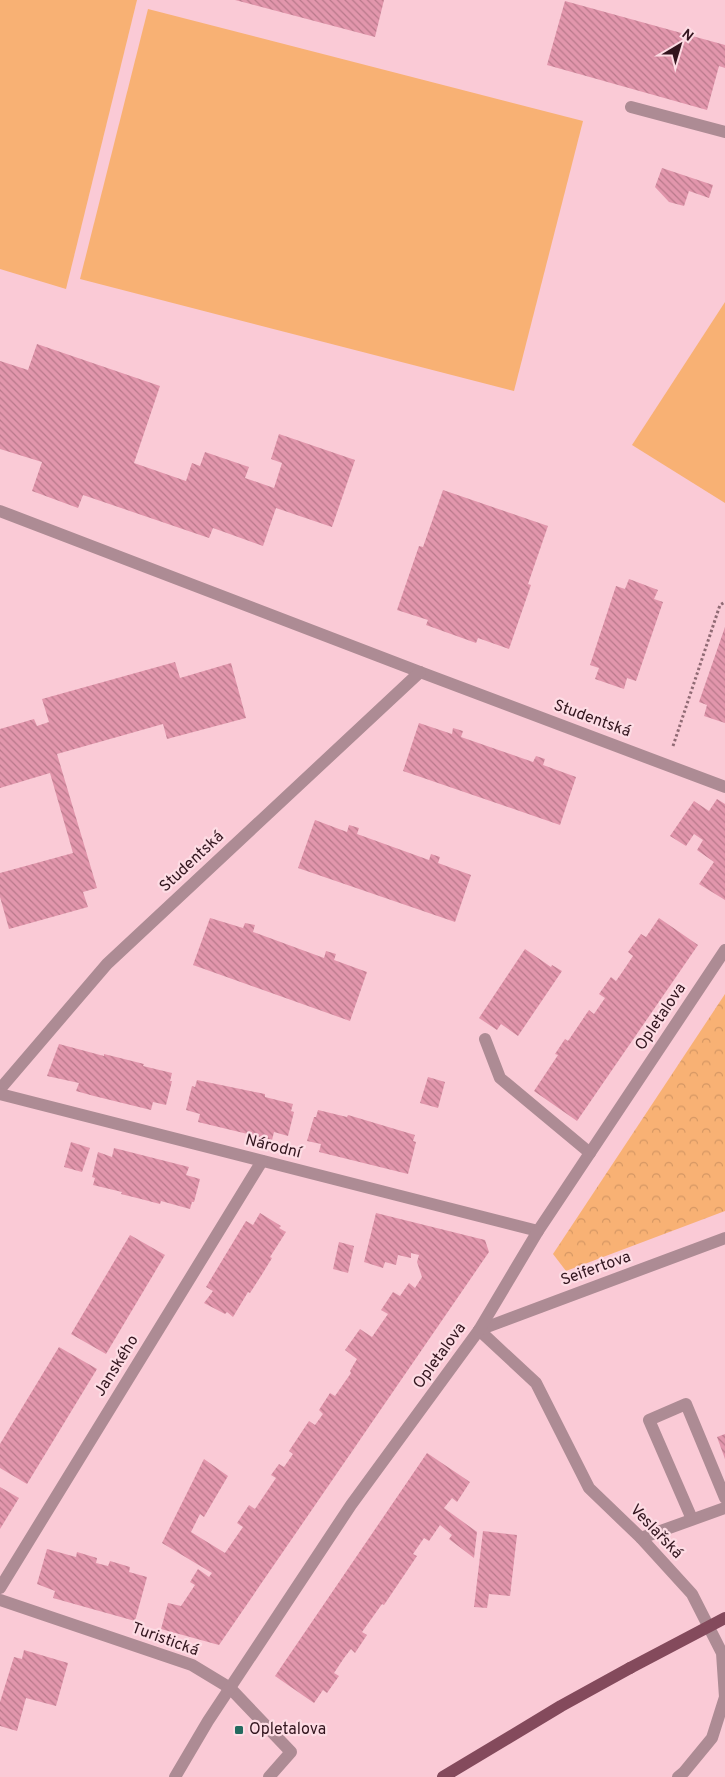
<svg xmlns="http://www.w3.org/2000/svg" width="725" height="1777" viewBox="0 0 725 1777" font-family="Overpass,sans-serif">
<defs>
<pattern id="forest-crowns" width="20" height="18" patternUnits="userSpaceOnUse" patternTransform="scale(1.25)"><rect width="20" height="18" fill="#f8b174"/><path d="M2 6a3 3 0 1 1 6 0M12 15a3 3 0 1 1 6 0" fill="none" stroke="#d59764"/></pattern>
<pattern id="building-back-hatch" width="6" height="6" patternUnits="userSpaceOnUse" patternTransform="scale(1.25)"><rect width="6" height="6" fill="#e296ac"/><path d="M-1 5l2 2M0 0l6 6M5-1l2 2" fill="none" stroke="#b8798b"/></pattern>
</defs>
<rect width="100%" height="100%" fill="#facad6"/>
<polygon fill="url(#forest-crowns)" points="725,994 725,1211 566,1271 553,1254"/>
<g fill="#f8b174">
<polygon points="0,0 137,0 66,289 0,269"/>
<polygon points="148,9 583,121 514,391 80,279"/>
<polygon points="725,302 725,503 632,445"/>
</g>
<g fill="url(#building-back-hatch)">
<polygon points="235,0 384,0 375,37"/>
<polygon points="565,1 725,45 725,68 719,66 707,110 547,65"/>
<polygon points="662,168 713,185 709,198 689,191 684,206 669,202 655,187"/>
<polygon points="37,344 160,386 134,463 186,481 192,463 200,466 205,452 249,467 245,478 274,488 282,463 271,459 279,434 355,460 332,527 276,508 263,546 213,528 209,538 83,495 78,508 32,491 42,462 0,449 0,361 28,370"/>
<polygon points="443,490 548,526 528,584 531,585 509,649 478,638 476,643 426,625 428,620 397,610 419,546 423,547"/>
<polygon points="629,579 658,590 654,599 663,602 636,681 627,678 624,689 595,679 599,668 590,665 616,586 625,589"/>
<polygon points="725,627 725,723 704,716 707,705 699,702"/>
<polygon points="175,662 180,678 231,663 246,718 167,739 163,724 57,754 97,888 83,892 88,907 9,929 0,897 0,873 73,853 50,773 0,788 0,729 34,719 37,726 49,722 42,699"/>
<polygon points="419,723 452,734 453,728 463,731 461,737 533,762 536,756 545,759 543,765 576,777 560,825 403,771"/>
<polygon points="717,799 725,804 725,900 699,884 714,862 697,850 703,840 694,834 686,846 670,836 694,801 709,811"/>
<polygon points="315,820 347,832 349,825 359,828 357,834 429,860 431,854 440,857 438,863 471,875 455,922 298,868"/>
<polygon points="210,918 243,928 245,923 255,925 253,932 324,958 326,951 336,954 334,960 367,972 350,1021 193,965"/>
<polygon points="659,918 698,945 577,1121 534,1091 558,1055 555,1054 565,1039 568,1041 589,1010 594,1014 605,998 599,994 611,977 616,981 623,971 633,956 628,952 641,934 646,937"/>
<polygon points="525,949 551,967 552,965 562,971 518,1036 501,1024 497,1030 479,1018"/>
<polygon points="59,1044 104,1056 104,1054 144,1064 143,1066 172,1073 170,1081 172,1081 166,1105 153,1102 151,1110 94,1096 76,1091 79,1083 47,1076"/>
<polygon points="428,1077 445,1082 438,1108 420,1103"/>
<polygon points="197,1080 265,1094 265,1097 293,1104 291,1111 294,1112 288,1136 274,1132 272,1140 198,1122 200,1114 186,1110 192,1086 195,1087"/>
<polygon points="318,1110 347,1117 348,1115 415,1135 413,1141 416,1142 408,1174 319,1152 321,1144 307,1141 314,1117 316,1117"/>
<polygon points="71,1142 90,1148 82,1172 64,1167"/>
<polygon points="114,1148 189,1167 186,1175 200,1179 194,1202 192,1202 190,1209 161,1201 160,1204 141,1199 121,1194 122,1192 93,1185 95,1178 92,1177 98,1152 112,1157"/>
<polygon points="260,1213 281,1226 279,1228 286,1232 270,1257 272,1258 261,1276 250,1293 248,1292 233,1317 227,1312 225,1314 204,1303 213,1291 206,1287 246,1221 253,1225"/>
<polygon points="376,1213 485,1240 489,1252 219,1645 161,1629 168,1603 181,1606 195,1585 190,1582 198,1569 209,1577 212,1573 162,1543 204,1459 228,1476 204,1517 200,1514 191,1532 225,1553 243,1527 237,1523 249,1505 255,1509 276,1478 271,1475 279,1464 284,1467 293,1454 289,1451 309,1421 315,1425 323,1414 319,1410 330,1393 335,1396 351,1373 350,1371 357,1359 345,1350 360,1329 372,1337 388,1314 381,1310 393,1292 400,1296 409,1283 415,1288 422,1277 417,1262 419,1255 411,1253 411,1258 398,1255 396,1265 385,1262 383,1268 364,1262"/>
<polygon points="130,1235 165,1255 106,1354 71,1334"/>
<polygon points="339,1242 354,1246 348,1273 333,1269"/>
<polygon points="59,1347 97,1369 27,1484 0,1468 0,1444"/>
<polygon points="725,1434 725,1459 717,1437"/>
<polygon points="427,1453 470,1482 457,1502 452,1498 444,1508 477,1532 474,1558 449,1539 452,1535 440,1525 429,1541 424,1538 413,1554 417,1556 384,1605 382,1604 362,1632 367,1635 355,1653 351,1649 344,1658 334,1673 339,1676 327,1693 323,1690 314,1703 275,1676"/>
<polygon points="0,1487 19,1498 0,1529"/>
<polygon points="483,1531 517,1535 510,1596 489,1594 487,1608 474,1607"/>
<polygon points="47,1549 76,1557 77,1552 97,1558 96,1563 108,1566 110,1561 130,1567 129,1572 147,1577 135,1621 53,1598 55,1591 37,1584"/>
<polygon points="24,1650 68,1663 56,1706 26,1698 17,1731 0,1726 0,1702 14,1657 22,1659"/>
</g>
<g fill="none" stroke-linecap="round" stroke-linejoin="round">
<polyline stroke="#906a74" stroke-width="3" stroke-dasharray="2.5 2.5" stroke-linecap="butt" points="673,746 720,605 725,602"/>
<g stroke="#ad8b94" stroke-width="12">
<polyline points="631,107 725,132"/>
<polyline points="0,511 420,672 725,787"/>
<polyline points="485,1039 500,1078 590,1153"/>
<polyline points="0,1089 107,964 420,672"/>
<polyline points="0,1094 538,1231"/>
<polyline points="479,1330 536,1383 589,1488 641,1538 692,1594 722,1653 725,1697 712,1738 684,1772 678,1777"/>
<polyline points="479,1330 725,1238"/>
<polyline points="692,1519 649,1420 686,1404 725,1498"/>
<polyline points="641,1538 725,1508"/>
<polyline points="0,1588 262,1161"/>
<polyline points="0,1600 192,1665 230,1688 291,1752 269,1777"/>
<polyline points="175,1777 208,1721 351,1505 479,1330 538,1231 725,950"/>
</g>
<polyline stroke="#844a5c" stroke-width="12" points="443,1777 561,1706 630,1668"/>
<polyline stroke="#844a5c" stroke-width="12" points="630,1668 725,1618"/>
</g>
<rect fill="#236a5f" stroke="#fddce4" stroke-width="2" x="234" y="1725" width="10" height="10" rx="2.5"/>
<g text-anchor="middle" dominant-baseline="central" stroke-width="4.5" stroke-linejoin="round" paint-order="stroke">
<g font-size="16" fill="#32151e" stroke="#fddce4">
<text transform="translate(592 719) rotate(20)">Studentská</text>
<text transform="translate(192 862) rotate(-43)">Studentská</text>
<text transform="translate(661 1017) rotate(-56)">Opletalova</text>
<text transform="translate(273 1147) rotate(14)">Národní</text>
<text transform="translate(596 1269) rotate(-20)">Seifertova</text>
<text transform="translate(440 1356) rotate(-54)">Opletalova</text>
<text transform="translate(117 1366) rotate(-58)">Janského</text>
<text transform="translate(656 1532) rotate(46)">Veslařská</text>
<text transform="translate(165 1640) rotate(20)">Turistická</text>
</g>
<g font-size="16" fill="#32151e" stroke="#fddce4" text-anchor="start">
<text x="249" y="1730">Opletalova</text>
</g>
</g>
<g transform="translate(680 45) rotate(38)" stroke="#fddce4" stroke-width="4" paint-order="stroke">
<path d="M0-4L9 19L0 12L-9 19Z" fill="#32151e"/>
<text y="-8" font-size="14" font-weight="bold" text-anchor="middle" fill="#32151e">N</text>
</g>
</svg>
